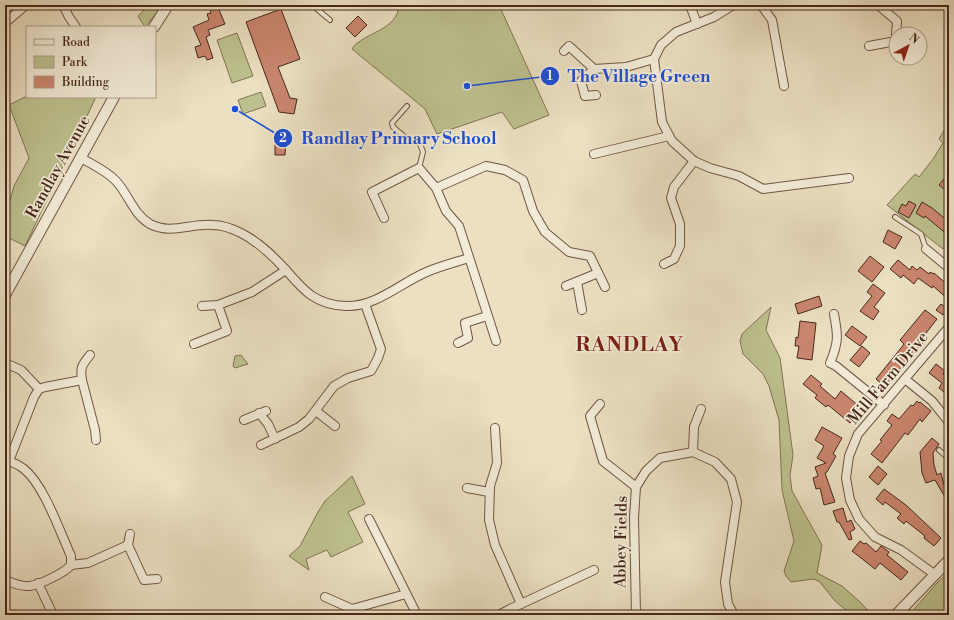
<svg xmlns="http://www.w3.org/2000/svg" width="954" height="620" viewBox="0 0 954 620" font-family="'Libre Bodoni',serif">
<rect width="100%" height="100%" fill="#ebe0c2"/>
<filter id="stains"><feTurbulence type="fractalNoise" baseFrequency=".005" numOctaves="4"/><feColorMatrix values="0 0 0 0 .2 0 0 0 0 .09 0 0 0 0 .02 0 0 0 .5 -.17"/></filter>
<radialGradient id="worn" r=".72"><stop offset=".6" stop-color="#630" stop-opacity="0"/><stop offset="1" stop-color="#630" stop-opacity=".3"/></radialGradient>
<g fill="#bdc18f" stroke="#827454">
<polygon points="145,5 163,5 145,27 138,16 146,8"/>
<path d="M394,5H499L549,115L514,129L502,112L437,134L425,109L352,49C354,46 356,43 359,42C372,32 393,28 398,11Z"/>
<polygon points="237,33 253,76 232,83 217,40"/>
<polygon points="261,92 266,106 243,114 238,100"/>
<polygon points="27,96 96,97 25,246 5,236 5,219 14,186 29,158 9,105"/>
<polygon points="949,122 949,242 943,249 887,205 915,174 919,177 933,159 943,143 939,139"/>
<polygon points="771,307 766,330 780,358 793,455 790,475 792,491 822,545 817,573 842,586 860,602 872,615 852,615 835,601 820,582 814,579 791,582 786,576 784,571 794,541 782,490 779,420 769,386 763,374 743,354 740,341 742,334"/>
<polygon points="241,355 248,364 235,368 233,366 235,356"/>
<polygon points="352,476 365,504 348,512 363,542 331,557 327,550 306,559 309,570 289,556 300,546 318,512 325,501"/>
<polygon points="949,572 949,615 909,615 937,583"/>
</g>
<g fill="#ca866f" stroke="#47281a">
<polygon points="209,5 217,5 225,24 208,30 210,35 206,37 213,58 207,60 205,56 198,58 195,47 201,45 193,27 209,20 207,14 211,13"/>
<polygon points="281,9 300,59 278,67 290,98 297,99 294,114 279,112 246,22"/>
<polygon points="358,16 367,25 355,37 346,28"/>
<polygon points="275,138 286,139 285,155 275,155"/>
<polygon points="949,173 949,193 939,185"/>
<polygon points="909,201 916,205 909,218 898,212 902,204 906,206"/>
<polygon points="922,202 932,208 949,222 949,236 925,216 924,218 916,213"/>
<polygon points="888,230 902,237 895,249 883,242"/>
<polygon points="870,256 884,267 872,282 858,271"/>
<polygon points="898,260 910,270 912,266 917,270 920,267 929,274 930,272 934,274 934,273 949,286 949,300 933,286 932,288 918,278 914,284 903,275 901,278 890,269"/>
<polygon points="873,284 885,293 874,307 879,311 873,320 860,311 872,296 867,292"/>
<polygon points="819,296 822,306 798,314 795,304"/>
<polygon points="941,304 948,309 943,315 936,310"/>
<polygon points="925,310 937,319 923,337 926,339 885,387 876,379 901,348 904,344 900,340"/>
<polygon points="800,321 816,323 812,360 797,358 799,346 795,346 796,337 798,338"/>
<polygon points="852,326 867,337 860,346 845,335"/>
<polygon points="862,346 870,353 859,367 850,360"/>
<polygon points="936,364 945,371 943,374 947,377 949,375 949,396 939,388 942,383 929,373"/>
<polygon points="811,375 822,384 820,386 835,399 841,391 861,408 850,423 828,405 826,407 815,398 817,395 803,384"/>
<polygon points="917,401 919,403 920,402 931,411 922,422 920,419 908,435 905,433 882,463 871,454 882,441 880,440 892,425 887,421 892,414 899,419 911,405 913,406"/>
<polygon points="822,427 842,438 833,454 836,456 827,472 825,473 835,502 824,505 820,488 816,489 813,478 818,476 815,467 826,463 817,458 824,446 815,440"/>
<polygon points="932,438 939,444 933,453 934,465 937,475 941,473 944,485 949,483 949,504 935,480 926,483 922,473 920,452"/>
<polygon points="878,466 887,474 878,485 869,477"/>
<polygon points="884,489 906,505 941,538 934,546 924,538 925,536 906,521 904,524 897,518 901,514 885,502 883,505 876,499"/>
<polygon points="843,508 847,522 851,520 855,529 850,532 852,539 849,540 839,522 837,522 833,511"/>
<polygon points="860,541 864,544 866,543 876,552 881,546 889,552 887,555 908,572 901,580 880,563 875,569 852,551"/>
</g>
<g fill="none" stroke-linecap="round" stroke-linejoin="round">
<defs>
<g id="service">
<polyline points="312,5 330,20"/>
<polyline points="242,6 246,5"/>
<polyline points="407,106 392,123 393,127 406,138 420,144 423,152 419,168"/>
<polyline points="895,217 921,234 926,249"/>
<polyline points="939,450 947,457 949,457"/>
</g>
<g id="minor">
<polyline points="63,5 69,17 76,27"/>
<polyline points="690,5 697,24"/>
<polyline points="733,5 714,17 676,32 661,45 654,59 662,122 672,141 694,161 710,168 739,176 763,189 849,178"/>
<polyline points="761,5 772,20 784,86"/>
<polyline points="878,5 897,21 896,34"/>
<polyline points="5,23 26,5"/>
<polyline points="869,46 896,41 896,37"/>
<polyline points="564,51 569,46 594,69"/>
<polyline points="596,95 585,96 581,81 594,69 626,67 654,59"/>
<polyline points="594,154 669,136"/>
<path d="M81,158C93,165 107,171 116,181C129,195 133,214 150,224C171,235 191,223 213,225C222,225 233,229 241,233C259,242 273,256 286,270C304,291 316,305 346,306C377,307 401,282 429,271C441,266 456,262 469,258"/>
<polyline points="436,188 486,166 505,170 523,180 533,211 545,232 569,252 590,256 605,287"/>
<polyline points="384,218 372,192 419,168 436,188 446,211 459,226 496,341"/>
<polyline points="926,249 949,268"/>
<polyline points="664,264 674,259 680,246 680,224 671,198 674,187 694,161"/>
<polyline points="577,282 582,310"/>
<polyline points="566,286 598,273"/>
<polyline points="202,306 218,305 252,292 286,270"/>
<path d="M834,314C838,335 839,342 830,363L836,366L884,405"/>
<polyline points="458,343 468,338 465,323 487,316"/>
<polyline points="194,344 227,331 218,305"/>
<polyline points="5,363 21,370 39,389"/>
<polyline points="905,379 932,401 949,422"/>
<path d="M82,380C80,367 82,365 90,355"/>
<polyline points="600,404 590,416 603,461 636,487"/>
<polyline points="316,411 335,426"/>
<polyline points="259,413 268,424 275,439"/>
<polyline points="244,420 266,411"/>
<polyline points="495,428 497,463 490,486 489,520 495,545 521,604"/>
<polyline points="261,445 299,427 309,419 334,386 348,378 371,371 378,358 381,349 365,304"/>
<polyline points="693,452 694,427 701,409"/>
<path d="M5,460C12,462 19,465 24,469C44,485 60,532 71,556V565"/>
<polyline points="9,461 34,397 39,389 45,387 82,380 95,430 96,440"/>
<polyline points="467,488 489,492"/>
<polyline points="369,519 417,615"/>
<polyline points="130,534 128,545 144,580 157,579"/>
<polyline points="71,565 88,563 128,545"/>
<polyline points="934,574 901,550 875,537 859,519 850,500 846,478 849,456 858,434 949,327"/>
<path d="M5,580C12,583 21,587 29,586C39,585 65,573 71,565"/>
<polyline points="38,583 53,615"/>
<polyline points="325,597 352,609 406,594"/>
<polyline points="499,615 510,609 594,570"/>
<polyline points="636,615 634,518 636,487 646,471 660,458 693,452 715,462 731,479 737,502 725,582 728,604 734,615"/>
</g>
<g id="tertiary">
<polyline points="154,27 168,5"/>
<polyline points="5,295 114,97"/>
<polyline points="896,615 949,560"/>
</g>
</defs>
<use href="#service" stroke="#705644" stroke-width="6"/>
<use href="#minor" stroke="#705644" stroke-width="10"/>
<use href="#tertiary" stroke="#705644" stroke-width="12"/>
<use href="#service" stroke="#f2ebd7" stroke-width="4"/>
<use href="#minor" stroke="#f2ebd7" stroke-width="8"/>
<use href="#tertiary" stroke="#f2ebd7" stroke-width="10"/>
</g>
<g text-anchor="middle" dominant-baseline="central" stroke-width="3.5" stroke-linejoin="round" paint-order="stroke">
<g font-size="16" fill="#47281a" stroke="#f2ebd7">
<text transform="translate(58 167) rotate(-61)">Randlay Avenue</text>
<text transform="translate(888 378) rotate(-50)">Mill Farm Drive</text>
<text transform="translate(621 542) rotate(-89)">Abbey Fields</text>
</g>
<g font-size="20" font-weight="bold" letter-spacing="1" fill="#7a1f14" stroke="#f2ebd7">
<text x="630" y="345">RANDLAY</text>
</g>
</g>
<path fill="none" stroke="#1d4ed8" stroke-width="1.5" d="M467 86L550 76M235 109L283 138"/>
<g fill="#1d4ed8" stroke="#f2ebd7" stroke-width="1.5">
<circle cx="467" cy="86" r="4"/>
<circle cx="235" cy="109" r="4"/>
<circle cx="550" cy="76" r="10"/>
<circle cx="283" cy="138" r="10"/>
</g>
<g font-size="12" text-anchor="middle" font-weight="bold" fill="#fff">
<text x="550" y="80">1</text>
<text x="283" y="142">2</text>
</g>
<g font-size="17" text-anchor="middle" font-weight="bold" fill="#1d4ed8" stroke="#f2ebd7" stroke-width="3.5" stroke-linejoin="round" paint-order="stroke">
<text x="639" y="82">The Village Green</text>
<text x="399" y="144">Randlay Primary School</text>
</g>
<rect width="954" height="620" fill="none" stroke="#ebe0c2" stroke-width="20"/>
<rect x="6" y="6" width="942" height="608" fill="none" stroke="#47281a" stroke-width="2"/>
<rect x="10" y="10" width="934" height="600" fill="none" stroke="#47281a"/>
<rect x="26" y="26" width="130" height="72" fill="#f2ebd7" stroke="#ae9d8b"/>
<rect x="34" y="39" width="20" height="6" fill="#f2ebd7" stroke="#ae9d8b"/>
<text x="62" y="46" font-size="12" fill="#47281a">Road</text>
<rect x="34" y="56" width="20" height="12" fill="#bdc18f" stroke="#ae9d8b"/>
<text x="62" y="66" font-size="12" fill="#47281a">Park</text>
<rect x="34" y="76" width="20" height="12" fill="#ca866f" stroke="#ae9d8b"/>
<text x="62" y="86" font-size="12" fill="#47281a">Building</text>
<g transform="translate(908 46) rotate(40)"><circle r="19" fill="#f2ebd7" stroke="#ae9d8b"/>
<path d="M0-3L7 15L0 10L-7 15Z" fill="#8f2418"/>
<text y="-6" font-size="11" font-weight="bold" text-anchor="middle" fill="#47281a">N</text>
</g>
<rect width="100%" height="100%" filter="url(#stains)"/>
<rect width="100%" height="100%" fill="url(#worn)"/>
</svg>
